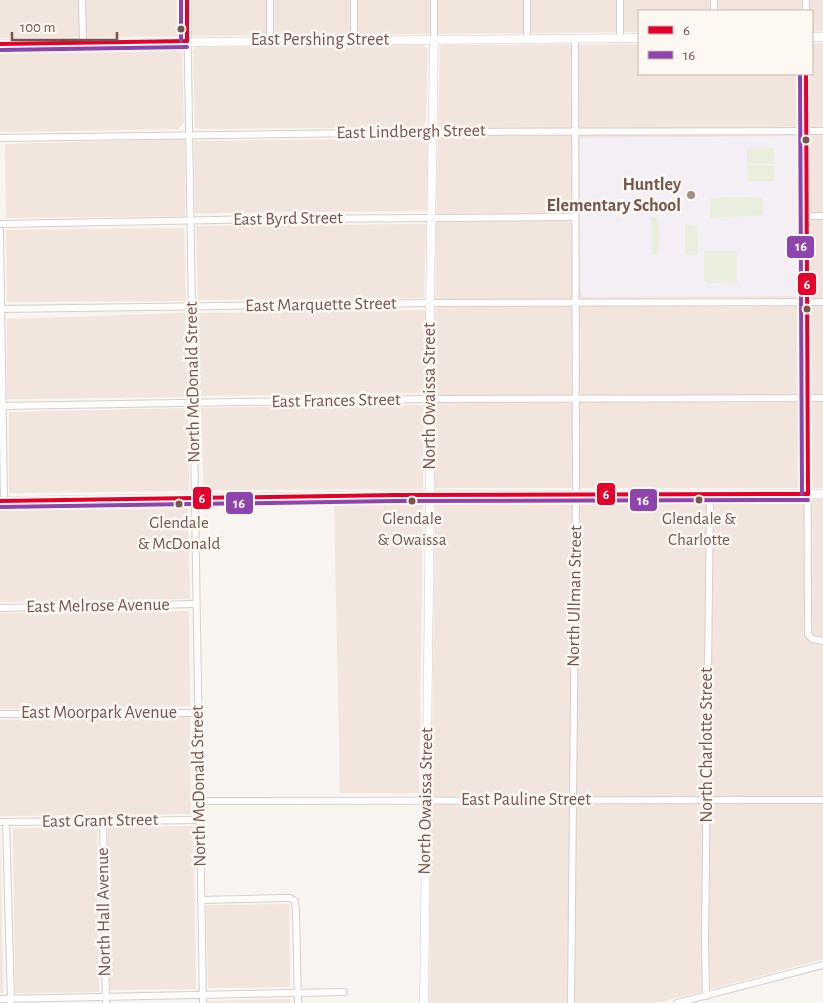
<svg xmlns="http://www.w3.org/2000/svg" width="823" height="1003" viewBox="0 0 823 1003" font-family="'Alegreya Sans',sans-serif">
<rect width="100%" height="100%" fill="#f8f4f0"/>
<g fill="#f1e5de">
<polygon points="0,0 823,0 823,31 812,32 812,11 639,11 639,32 0,38"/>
<polygon points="812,43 823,43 823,488 435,488 434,484 436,228 440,46 443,45 639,44 639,74 812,74"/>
<polygon points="423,45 428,49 426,121 423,127 199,129 195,127 193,50 196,47"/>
<polygon points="177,46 182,50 184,123 178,129 0,132 0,49"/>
<polygon points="428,138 427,211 195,213 194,141"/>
<polygon points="185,139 185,216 6,218 5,144"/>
<polygon points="426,224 424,298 198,300 196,226"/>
<polygon points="184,228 186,301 7,302 6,230"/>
<polygon points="426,310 425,393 199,396 197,313"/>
<polygon points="185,313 188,397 7,399 7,319"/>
<polygon points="424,405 423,489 204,490 201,408"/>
<polygon points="188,408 189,491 9,493 9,412"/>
<polygon points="823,499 823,959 693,994 655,1003 429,1003 435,505 436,501 439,500"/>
<polygon points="419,500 423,503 419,793 340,793 334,501"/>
<polygon points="188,505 190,599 0,602 0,507"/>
<polygon points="189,611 190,706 0,709 0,613"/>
<polygon points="190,717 191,814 0,816 0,720"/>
<polygon points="193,826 196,989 110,990 107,827"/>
<polygon points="97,827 99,992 15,993 13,828"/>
<polygon points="0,828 3,993 0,993"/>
<polygon points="289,904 290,987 208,988 206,905"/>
<polygon points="290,999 290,1003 207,1003 207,1001"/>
</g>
<polygon fill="#f4eef5" points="794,136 799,137 801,141 802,292 800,296 583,297 581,291 580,246 580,141 581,138"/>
<g fill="#eaeedc">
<rect x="747" y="148" width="27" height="16"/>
<polygon points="747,165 774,165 774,181 748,181"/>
<polygon points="735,197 762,198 763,215 710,218 711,198"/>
<polygon points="651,217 657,217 660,235 657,255 652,255"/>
<polygon points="685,224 697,226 698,252 697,255 685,255"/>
<polygon points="704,251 737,251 737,284 708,283 704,280"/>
</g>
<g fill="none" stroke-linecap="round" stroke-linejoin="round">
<defs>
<g id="minor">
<polyline points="82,0 83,42"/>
<polyline points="187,0 203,1003"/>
<polyline points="270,0 270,40"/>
<polyline points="354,0 354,40"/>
<polyline points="527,0 527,39"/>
<polyline points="620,0 620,39"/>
<polyline points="714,0 714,11"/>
<polyline points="806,0 806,11"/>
<polyline points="434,39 434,0"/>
<polyline points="806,74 808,628 808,634 812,639 823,641"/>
<polyline points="0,138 432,132 823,131"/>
<polyline points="806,216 823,216"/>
<polyline points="0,224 274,219 575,217"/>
<polyline points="0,231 4,501"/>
<polyline points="0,309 430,303 823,302"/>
<polyline points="0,406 431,399 823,398"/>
<polyline points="0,608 196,604"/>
<polyline points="0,714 198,713"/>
<polyline points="199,801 823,800"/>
<polyline points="103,821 106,1003"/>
<polyline points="0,822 200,820"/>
<polyline points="6,822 11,1003"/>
<polyline points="201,900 283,898 290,898 295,901 296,911 298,1003"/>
<polyline points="706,996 705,941 710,495"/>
<polyline points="0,999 344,992"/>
<polyline points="571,1003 576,495 575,38"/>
<polyline points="677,1003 823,965"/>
</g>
<g id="tertiary">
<polyline points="812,37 823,37"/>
<polyline points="0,44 639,38"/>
<polyline points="0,501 395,495 823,494"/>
<polyline points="424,1003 430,496 430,303 434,39"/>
</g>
</defs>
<use href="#minor" stroke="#d8cfcc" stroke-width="8"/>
<use href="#tertiary" stroke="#d8cfcc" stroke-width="9"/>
<use href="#minor" stroke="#fefdfd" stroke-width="6"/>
<use href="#tertiary" stroke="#fefdfd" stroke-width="8"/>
<defs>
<g id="bus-1">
<polyline points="187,0 187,41"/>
<polyline points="0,44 187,41"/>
<polyline points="806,74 808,494"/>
<polyline points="0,501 395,495 808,494"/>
</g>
<g id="bus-2">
<polyline points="181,0 181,41"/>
<polyline points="0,50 187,47"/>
<polyline points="800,74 802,494"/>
<polyline points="0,507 395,501 808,500"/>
</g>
</defs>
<use href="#bus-1" stroke="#fef8f3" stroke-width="8"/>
<use href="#bus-2" stroke="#fef8f3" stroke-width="8"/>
<use href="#bus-1" stroke="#e4002b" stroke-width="4"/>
<use href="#bus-2" stroke="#8e44ad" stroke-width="4"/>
</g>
<g fill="#77554f" stroke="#fef8f3" stroke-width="2">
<circle cx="181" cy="29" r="4.5"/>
<circle cx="806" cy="140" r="4.5"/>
<circle cx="807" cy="309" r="4.5"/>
<circle cx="699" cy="500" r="4.5"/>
<circle cx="412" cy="501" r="4.5"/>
<circle cx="179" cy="504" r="4.5"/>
</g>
<circle fill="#a48d87" stroke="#fef8f3" stroke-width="2" cx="691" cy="195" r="5"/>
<g text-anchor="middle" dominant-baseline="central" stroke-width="5" stroke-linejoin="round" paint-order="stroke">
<g font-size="17" fill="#77554f" stroke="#fef8f3">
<text x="412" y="518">Glendale<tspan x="412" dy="21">&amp; Owaissa</tspan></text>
<text x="699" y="518">Glendale &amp;<tspan x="699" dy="21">Charlotte</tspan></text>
<text x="179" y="522">Glendale<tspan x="179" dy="21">&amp; McDonald</tspan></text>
</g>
<g font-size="18" fill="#77554f" stroke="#fef8f3">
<text x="320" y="40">East Pershing Street</text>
<text transform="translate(411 132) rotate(-1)">East Lindbergh Street</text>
<text transform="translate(288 219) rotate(-1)">East Byrd Street</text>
<text transform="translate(321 305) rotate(-1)">East Marquette Street</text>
<text transform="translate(193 382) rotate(-91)">North McDonald Street</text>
<text transform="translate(430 396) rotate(-90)">North Owaissa Street</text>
<text transform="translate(336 401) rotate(-1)">East Frances Street</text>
<text transform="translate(575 596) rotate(-89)">North Ullman Street</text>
<text transform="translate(98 606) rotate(-1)">East Melrose Avenue</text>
<text x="99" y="713">East Moorpark Avenue</text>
<text transform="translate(707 745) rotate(-90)">North Charlotte Street</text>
<text transform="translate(199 786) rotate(-91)">North McDonald Street</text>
<text x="526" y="800">East Pauline Street</text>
<text transform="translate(426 801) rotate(-89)">North Owaissa Street</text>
<text transform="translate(100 821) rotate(-1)">East Grant Street</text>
<text transform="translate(104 912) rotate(-91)">North Hall Avenue</text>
</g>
<g font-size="18" font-weight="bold" fill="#77554f" stroke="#fef8f3" text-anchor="end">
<text x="681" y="185">Huntley<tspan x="681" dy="21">Elementary School</tspan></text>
</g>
</g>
<g stroke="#fef8f3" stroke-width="2">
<rect x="786" y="235" width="29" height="24" rx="5" fill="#8e44ad"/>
<rect x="797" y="272" width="20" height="24" rx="5" fill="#e4002b"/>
<rect x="596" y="482" width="20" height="24" rx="5" fill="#e4002b"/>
<rect x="192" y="486" width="20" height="24" rx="5" fill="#e4002b"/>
<rect x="629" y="488" width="29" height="24" rx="5" fill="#8e44ad"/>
<rect x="225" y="491" width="29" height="24" rx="5" fill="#8e44ad"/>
</g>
<g font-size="14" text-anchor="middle" font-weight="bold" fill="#fff">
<text x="801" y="251">16</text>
<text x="807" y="289">6</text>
<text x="606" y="499">6</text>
<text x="202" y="503">6</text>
<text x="643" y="505">16</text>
<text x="239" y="508">16</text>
</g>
<rect x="638" y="10" width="175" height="65" fill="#fef8f3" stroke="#c8b7b1"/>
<rect x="648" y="26" width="25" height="8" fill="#e4002b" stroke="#c8b7b1"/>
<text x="683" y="35" font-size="15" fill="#77554f">6</text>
<rect x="648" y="51" width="25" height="8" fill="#8e44ad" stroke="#c8b7b1"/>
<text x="683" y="60" font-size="15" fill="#77554f">16</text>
<path d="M12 32v8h105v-8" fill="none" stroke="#77554f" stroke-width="2.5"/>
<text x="20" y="32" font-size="15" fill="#77554f" stroke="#fef8f3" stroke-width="4" paint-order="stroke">100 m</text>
</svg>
